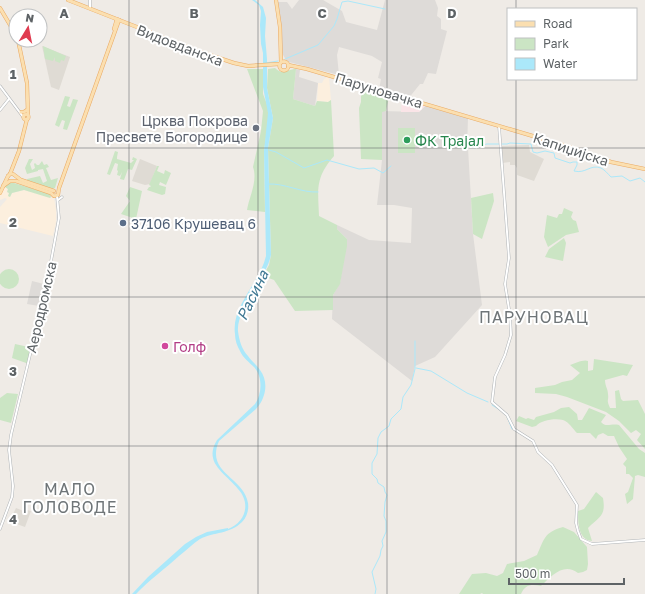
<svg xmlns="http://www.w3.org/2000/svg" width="645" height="594" viewBox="0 0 645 594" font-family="'Golos Text',sans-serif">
<rect width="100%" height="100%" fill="#efebe6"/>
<g fill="#fcefde">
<polygon points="328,77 329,77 331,100 328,102 317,101 318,83 322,83 324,79"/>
<polygon points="4,186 7,188 10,197 12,193 24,190 54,198 56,210 56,222 53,236 0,223 0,207 7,199 5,198 0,200 0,195"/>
</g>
<g fill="#dedbd8">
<polygon points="299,0 323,0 342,11 346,22 377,30 385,0 435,0 438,8 437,16 441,19 441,29 447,31 436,74 428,73 423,84 420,84 408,99 379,90 381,79 378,78 382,62 372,56 339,47 337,55 339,75 289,62 286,60 282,53 278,2 287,2 292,9"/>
<polygon points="296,69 300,70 299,77 318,83 315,106 293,99"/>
<polygon points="426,105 468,118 467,148 468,148 473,234 482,305 435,357 415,366 412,381 332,319 333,295 340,283 347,239 337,229 337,225 369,240 411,243 412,208 394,205 377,205 382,160 382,111 419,112"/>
<polygon points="32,281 44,284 39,306 27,304"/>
</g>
<g fill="#dfdbd4">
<polygon points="42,46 70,57 59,90 51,87"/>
<polygon points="529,145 530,152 544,159 534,181 517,175 517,168 515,165 510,165 510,162 502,163 501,146"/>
<polygon points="140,159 157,166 150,184 145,185 132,181"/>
<polygon points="16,508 26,512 27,510 31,511 25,527 14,523 17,516 13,514"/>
</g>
<polygon fill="#fae4e7" points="402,98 426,105 419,112 401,112"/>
<g fill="#cbe5c4">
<polygon points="43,46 66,56 64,61 61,60 60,63 55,61 55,57 53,61 45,59"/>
<path d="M275,68C283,76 287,69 296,69L293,99L315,106L317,101L328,102L331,100L334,156C315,178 318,189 319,216L337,225V229L347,239V246L340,284L333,295V310L295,311L274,280L263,276L269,265L271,255L268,148L273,118L267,88L268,69Z"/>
<path d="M247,69H263V94L268,107L269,117L264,151L265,212L247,210C249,197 258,181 253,167L261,131L263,111Z"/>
<polygon points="361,88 389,97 386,111 382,112 382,160 361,159 359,108 361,102"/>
<polygon points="65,96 70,97 67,106 70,107 73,99 78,100 67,130 63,129 65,121 62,120 59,127 55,125"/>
<rect x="398" y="128" width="17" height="25"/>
<polygon points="115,151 118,152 117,157 117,159 131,163 134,160 132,160 133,157 137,159 132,170 128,169 124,180 120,179 122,172 120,176 117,175 118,171 117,170 118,164 115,163 110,175 107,174"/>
<polygon points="29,159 33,159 30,164 32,170 35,168 34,164 35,163 37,165 39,165 42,161 44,165 47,164 49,167 46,168 51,180 58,178 55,188 52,189 27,181 27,179 40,176 43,183 47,181 43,169 38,170 38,171 27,174 25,168"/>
<polygon points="157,166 159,166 157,171 164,174 165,170 171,173 166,185 160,182 159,185 166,187 165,194 162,195 147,190 149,187 150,187 151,186 149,185"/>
<polygon points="10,183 14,183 50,194 51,197 50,198 24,190 12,193 10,197 8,196 9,193 7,192 8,189 5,187"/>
<polygon points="130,187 142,191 136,219 121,214 130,201 126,196"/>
<polygon points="493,193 494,201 482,239 473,234 471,198"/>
<polygon points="564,208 573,212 571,217 573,220 576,221 579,232 566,235 548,247 544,237 547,215 557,218 559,214 562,214"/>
<polygon points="564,238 566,243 563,261 545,257 549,249"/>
<circle cx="9" cy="279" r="10"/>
<polygon points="15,344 33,348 30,356 29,364 12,358"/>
<path d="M594,359L633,365L627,376L623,375L605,380C605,386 608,389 608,394C609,401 606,399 610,408H616L615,391L619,390L621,399L623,401L638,400L645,414V449L637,440L641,434L636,430L631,433L619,421L606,412L567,397L556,394L535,393V388L555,385L562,382L572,380L580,373L570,365C575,363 584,359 588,361V371L593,370Z"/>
<polygon points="7,393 18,394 11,423 0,420 0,398"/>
<path d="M569,407L577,414L578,420H582L589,408L606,415L601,422C606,428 611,423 619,425L639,449L645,453V477L638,475L635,476L633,499L627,504L625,494L628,492L633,478L629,474H626V467L623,464L627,459L619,447L614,436H608L603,433L598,435L596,439L590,433H577C573,429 569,422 563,420C555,418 541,420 536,426L532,427L516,421L519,416L526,419L528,418L534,420L536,417L554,412L561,408Z"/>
<path d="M596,492L603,498C606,516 600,516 588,528L592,541C578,540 578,522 578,511L584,509Z"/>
<path d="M563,527L574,532L587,547L588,564L587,570L583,572L578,573C564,562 551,576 541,586C532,584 525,584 521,594H483L482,593L480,594H459L472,574L486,573L497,576L503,573L507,564L524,561L537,555C544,540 544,532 563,527Z"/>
</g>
<path fill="#abe8fa" d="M252,0H255L263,7L266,18L265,36L267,59V88L273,118L268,148L271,255C266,279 236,310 238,331C239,340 242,350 248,356C251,361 257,365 260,370C269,382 266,398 256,409L219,441C205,473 244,477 248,503C249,510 247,517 242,522C230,534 214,532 200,539C192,544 187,550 179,556C165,569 149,580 136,594H132L148,577L185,544L196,537L207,532L228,528V529C246,522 251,503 238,489C225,473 203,463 217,440L255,404C262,394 263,377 254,367C249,362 243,358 240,351C237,346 235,340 235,334C231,306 260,283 266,256L264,151L268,113L263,87V53L261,44L260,25L261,11L259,5Z"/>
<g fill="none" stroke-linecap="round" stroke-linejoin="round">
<g stroke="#abe8fa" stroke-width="1">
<polyline points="285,59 318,45 334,26 337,19 342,2 348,1 385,9"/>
<polyline points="266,63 278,61"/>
<path d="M472,147L487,144H507L510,143L531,144L533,152L537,153L545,151L554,153L555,158L570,163L573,162H577V165L574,171C586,174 590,164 601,168C605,170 608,174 611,177L622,176L630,181L640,178L645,182"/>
<polyline points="269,150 276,152 304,168 327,160 359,169 374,168 383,173 391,166"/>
<path d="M268,184C285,183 301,193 318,192"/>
<polyline points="416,368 431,371 467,393 488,402"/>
<polyline points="492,405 500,410"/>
<polyline points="506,414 512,429"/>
<polyline points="375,594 376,589 372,572 380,556 381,550 383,546 382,541 386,532 386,521 384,516 385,502 387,495 385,492 384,487 378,483 377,479 372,474 372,463 377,454 378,438 381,432 389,426 391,419 401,409 403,397 411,385 415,369 415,341"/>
</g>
<defs>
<g id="minor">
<polyline points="90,8 90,0"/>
<polyline points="0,86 24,118"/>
<polyline points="0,110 9,99"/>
<polyline points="499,126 509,258 505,284 510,315 511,335 505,355 495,377 492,402 507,415 514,429 533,441 538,452 552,465 577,505 576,523 578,531 581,539 592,544 645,540"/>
<polyline points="58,200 62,197"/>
<polyline points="0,529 12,497 13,486 9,450 11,435 47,283 59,218 57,196"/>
</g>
<g id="major">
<polyline points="68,0 198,51 234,63 248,66 279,64"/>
<polyline points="276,0 280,27 281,62"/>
<polyline points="0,8 16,35"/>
<polyline points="114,29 117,19"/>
<polyline points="18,40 27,83 28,115"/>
<circle cx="284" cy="66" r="4.5"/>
<polyline points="288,65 307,69 563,145 611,162 645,169"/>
<polyline points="21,112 24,112 27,110"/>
<circle cx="26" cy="117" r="2.5"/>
<polyline points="10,174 19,151 27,119"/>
<polyline points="8,176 10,174 13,174 21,180 54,191"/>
<polyline points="3,186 10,181 16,181 51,193 54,196 58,195 59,188 119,20"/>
<polyline points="0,193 8,176"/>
</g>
</defs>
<use href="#minor" stroke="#b1b5b8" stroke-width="3"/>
<use href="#major" stroke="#eaaa64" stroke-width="4"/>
<use href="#minor" stroke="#fff" stroke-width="2"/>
<use href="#major" stroke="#fbdfb0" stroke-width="3"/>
</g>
<path fill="none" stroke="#5e6366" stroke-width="1" stroke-opacity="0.55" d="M129,0V594M258,0V594M387,0V594M516,0V9M516,79V594M0,148H645M0,297H645M0,446H645"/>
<circle fill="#6b7280" stroke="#fff" stroke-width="1.5" cx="256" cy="128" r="4"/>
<circle fill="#2e9e5b" stroke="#fff" stroke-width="1.5" cx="407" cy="140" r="4"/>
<circle fill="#5c6f8a" stroke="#fff" stroke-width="1.5" cx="123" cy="223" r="4"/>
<circle fill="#d1479c" stroke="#fff" stroke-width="1.5" cx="165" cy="346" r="4"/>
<g text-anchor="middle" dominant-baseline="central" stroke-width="4" stroke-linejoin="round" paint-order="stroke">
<g font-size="14" fill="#5e6366" stroke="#fff">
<text transform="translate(180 45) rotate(21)">Видовданска</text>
<text transform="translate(379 90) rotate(17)">Паруновачка</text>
<text transform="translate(571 149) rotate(18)">Капиџијска</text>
<text transform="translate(41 307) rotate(-77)">Аеродромска</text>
</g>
<g font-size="14" fill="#5b616d" stroke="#fff" text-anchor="end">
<text x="248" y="120">Црква Покрова<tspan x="248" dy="16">Пресвете Богородице</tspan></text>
</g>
<g font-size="14" fill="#27864d" stroke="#fff" text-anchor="start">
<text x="415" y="140">ФК Трајал</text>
</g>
<g font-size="14" fill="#4e5e75" stroke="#fff" text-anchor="start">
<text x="131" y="223">37106 Крушевац 6</text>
</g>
<g font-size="14" fill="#b23c85" stroke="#fff" text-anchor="start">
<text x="173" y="346">Голф</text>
</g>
<g font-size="15" font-style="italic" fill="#3f7893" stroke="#fff">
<text transform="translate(252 295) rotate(-64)">Расина</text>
</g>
<g font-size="16" letter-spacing="1" fill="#6f7578" stroke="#fff">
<text x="534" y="317">ПАРУНОВАЦ</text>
<text x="70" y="489">МАЛО<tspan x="70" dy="18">ГОЛОВОДЕ</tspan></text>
</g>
</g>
<g font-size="13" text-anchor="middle" font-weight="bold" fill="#5e6366" stroke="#fff" stroke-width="4" stroke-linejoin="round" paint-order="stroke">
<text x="64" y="18">A</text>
<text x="194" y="18">B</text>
<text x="322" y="18">C</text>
<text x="452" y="18">D</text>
<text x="13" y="79">1</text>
<text x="13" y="227">2</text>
<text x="13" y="376">3</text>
<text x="13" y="524">4</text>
</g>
<rect x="507" y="8" width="130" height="72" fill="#ffffff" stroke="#bfc1c2"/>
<rect x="515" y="21" width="20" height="6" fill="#fbdfb0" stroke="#bfc1c2"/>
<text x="543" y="28" font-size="12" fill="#5e6366">Road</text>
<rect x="515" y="38" width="20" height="12" fill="#cbe5c4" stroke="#bfc1c2"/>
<text x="543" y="48" font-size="12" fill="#5e6366">Park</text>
<rect x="515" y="58" width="20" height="12" fill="#abe8fa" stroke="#bfc1c2"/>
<text x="543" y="68" font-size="12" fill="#5e6366">Water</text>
<g transform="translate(28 28) rotate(10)"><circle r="19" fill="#ffffff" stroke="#bfc1c2"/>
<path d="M0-3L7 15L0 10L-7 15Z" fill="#e03b50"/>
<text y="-6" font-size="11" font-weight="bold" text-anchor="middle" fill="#5e6366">N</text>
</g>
<path d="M509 578v6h115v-6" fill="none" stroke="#5e6366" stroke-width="2"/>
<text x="515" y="578" font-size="12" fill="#5e6366" stroke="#ffffff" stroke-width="3" paint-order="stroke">500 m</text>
</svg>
